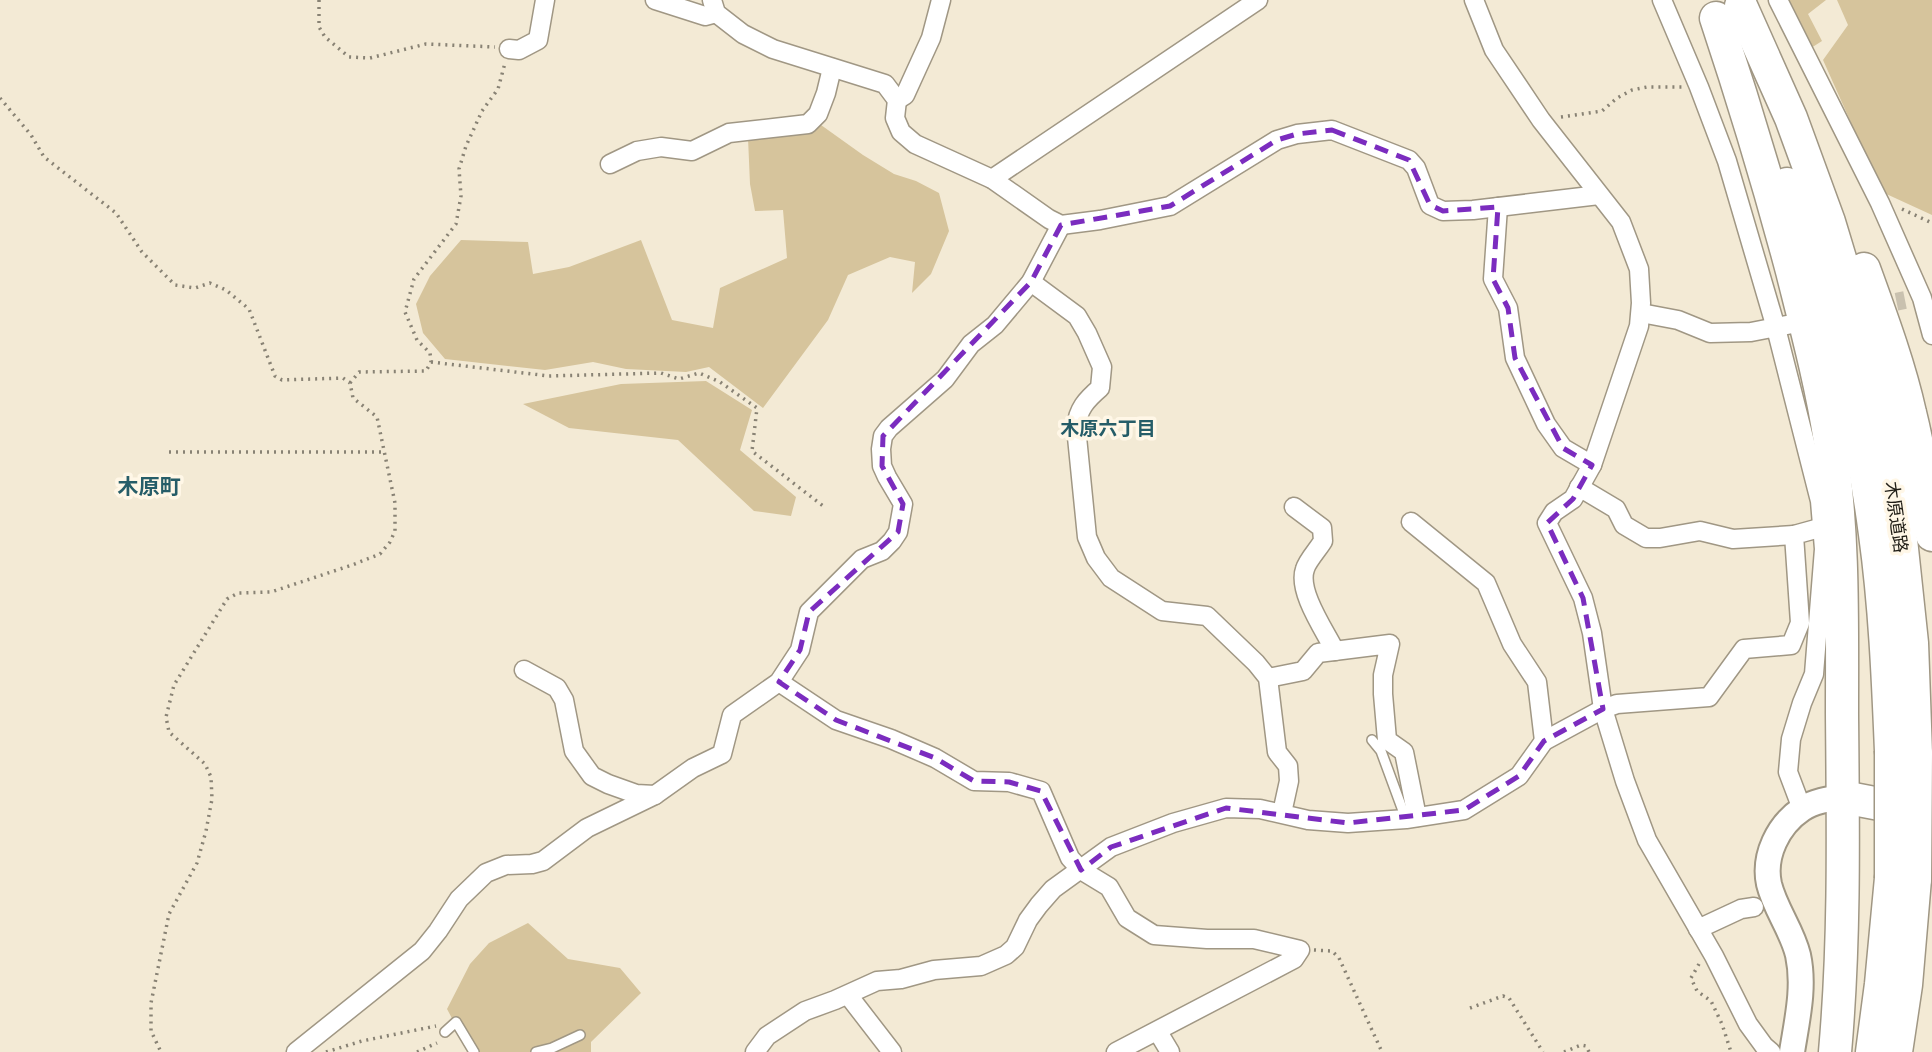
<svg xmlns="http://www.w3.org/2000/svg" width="1932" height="1052" viewBox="0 0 1932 1052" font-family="'Golos Text','Noto Sans JP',sans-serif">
<rect width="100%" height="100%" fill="#f3ead5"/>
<g fill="#d6c49c">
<polygon points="1787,0 1826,0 1808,14 1822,41 1811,48"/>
<polygon points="1837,0 1932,0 1932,215 1882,192 1823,60 1848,25"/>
<polygon points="821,125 863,155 894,174 916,181 939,193 949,231 931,274 912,293 915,262 890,257 848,275 828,320 763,408 709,367 686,372 626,369 593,362 545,370 445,359 423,333 416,304 430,276 461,240 528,242 533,274 569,267 641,240 672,320 713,328 720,288 787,258 783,210 755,211 750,184 748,138"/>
<polygon points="706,381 752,410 740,450 796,497 791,516 754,511 678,440 569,428 523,404 621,384"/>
<polygon points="528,923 568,959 620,968 641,993 591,1042 591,1052 470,1052 447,1009 470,964 489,943"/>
</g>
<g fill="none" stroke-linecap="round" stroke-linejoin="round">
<polyline stroke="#c9c1af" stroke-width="18" stroke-dasharray="18 9" stroke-linecap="butt" points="1870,307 1905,300"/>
<defs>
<g id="lane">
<polyline points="1372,740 1381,751 1406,819"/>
<polyline points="445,1032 456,1022 474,1052"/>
<polyline points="536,1052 552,1048 580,1035"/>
</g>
<g id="street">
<polyline points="655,0 705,16 716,13"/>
<polyline points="712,0 716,13 743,34 773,49 885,84 897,100 895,118 901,132 915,144 992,179 1049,219 1061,225 1100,220 1170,206 1277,140 1297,134 1332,130 1409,160 1416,168 1430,205 1443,211 1473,210 1599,195"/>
<polyline points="1474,0 1494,50 1541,120 1621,222 1639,269 1641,303 1639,326 1592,465 1573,499 1554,512 1547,523 1583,598 1592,633 1603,709 1625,781 1647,840 1714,956 1748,1024 1764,1046 1771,1052"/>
<polyline points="1662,0 1699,87 1727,161 1776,328 1820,501 1824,549 1814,674 1802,703 1791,739 1788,772 1802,809"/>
<polyline points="1778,0 1880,203 1922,298 1932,335"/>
<polyline points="509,49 519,50 538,40 545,0"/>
<polyline points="897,100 905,95 931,38 941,0"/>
<polyline points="610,164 637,151 661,147 692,151 729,133 808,124 818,114 826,93 832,68"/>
<polyline points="992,179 1258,0"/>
<polyline points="1498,207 1493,279 1508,308 1515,358 1546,424 1563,448 1592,465"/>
<path d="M1031,282L1077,316L1087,333L1102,367L1100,388C1086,400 1078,409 1076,427L1087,537L1096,558L1111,578L1162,611L1207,616L1256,663L1268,678L1277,752L1288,766L1289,781L1282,813"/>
<polyline points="1641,313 1678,320 1710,333 1751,332 1792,324"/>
<polyline points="1579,487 1616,509 1624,525 1646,538 1660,538 1700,531 1733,539 1794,535"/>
<path d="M1294,507L1322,528L1323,541C1319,548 1307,561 1305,569C1297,591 1325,631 1335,651"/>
<polyline points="1411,522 1486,583 1512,644 1537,682 1544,741"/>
<polyline points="524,670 557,688 564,700 574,751 592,776 608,784 636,794 655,795"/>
<polyline points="1268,678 1303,671 1318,653 1390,644 1383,675 1383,694 1387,740 1404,752 1417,817"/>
<polyline points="779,682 836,720 891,739 935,758 974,781 1009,782 1041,791 1070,858 1081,870 1109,887 1127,918 1154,935 1207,939 1254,939 1300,950 1294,959 1116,1052"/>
<polyline points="1698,929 1741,909 1754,907"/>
<polyline points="848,995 892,1052"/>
<polyline points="1158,1032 1170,1052"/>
<polyline points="296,1052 422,951 438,931 459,899 486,873 506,865 532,864 543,861 587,828 655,795 693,768 722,754 732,715 779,682 800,650 809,612 862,559 882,551 892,541 898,532 903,504 887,477 882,466 881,449 883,436 889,428 945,379 971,344 995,325 1031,282 1061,225"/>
<polyline points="755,1052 767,1036 805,1011 835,1000 877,981 901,979 934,970 981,966 1006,955 1015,947 1028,920 1039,905 1053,889 1111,847 1173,823 1226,808 1260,809 1308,820 1348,823 1406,819 1464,810 1519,776 1544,741 1603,709 1617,704 1709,697 1744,649 1791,645 1800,623 1794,535 1823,527"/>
</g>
<path id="secondary" d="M1792,1052C1797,1020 1805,987 1798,955C1792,930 1775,909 1769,884C1763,856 1778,825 1802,809C1814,801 1829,799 1843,797"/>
<g id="highway">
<polyline points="1741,6 1791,118 1829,222 1861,328 1884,433 1900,530 1912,643 1916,754"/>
<path d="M1716,18C1744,102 1769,185 1792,271C1806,327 1821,383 1830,441C1844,531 1842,623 1842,714C1843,827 1845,940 1835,1052"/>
<path d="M1787,184C1830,297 1859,415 1875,534C1885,606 1888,679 1891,751"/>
<path d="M1864,269C1881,316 1899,364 1910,413C1920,453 1926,494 1932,535"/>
<polyline points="1843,797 1932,814"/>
<polyline points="1872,1052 1881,984 1891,878"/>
<polyline points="1896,1052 1906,985 1915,879"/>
</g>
</defs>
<use href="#lane" stroke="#a09784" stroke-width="12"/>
<use href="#street" stroke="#a09784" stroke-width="21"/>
<use href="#secondary" stroke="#a09784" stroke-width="28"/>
<use href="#highway" stroke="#a09784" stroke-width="35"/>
<g stroke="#888274" stroke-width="3.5" stroke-dasharray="2 5" stroke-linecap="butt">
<polyline points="319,0 319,27 325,37 349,57 370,58 426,44 495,47"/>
<polyline points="0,98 31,135 44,157 116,213 142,252 175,285 195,288 210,283 226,290 249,309 275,376 282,380 343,378 350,383 353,398 377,417 395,503 395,531 390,542 380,554 352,565 271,592 238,593 227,599 174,685 166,717 169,732 205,764 211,777 212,799 206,831 197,863 169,914 151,1003 151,1031 161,1052"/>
<polyline points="1561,117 1602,111 1617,98 1632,90 1647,87 1683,87"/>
<polyline points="1902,209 1932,223"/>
<polyline points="431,362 549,376 661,373 679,379 699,373 720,382 757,408 752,451 823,506"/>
<polyline points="350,383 359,372 426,371 431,362 430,353 417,340 405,312 414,279 456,224 461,196 459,169 466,146 482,111 498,89 505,63"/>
<polyline points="169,452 384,452"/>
<polyline points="1314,950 1332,951 1339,958 1382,1052"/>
<polyline points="1699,964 1691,978 1697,991 1711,1001 1722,1024 1731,1052"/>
<polyline points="1470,1008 1503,996 1509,998 1543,1052"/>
<polyline points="326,1052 362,1041 436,1026"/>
<polyline points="417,1052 437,1043"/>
<polyline points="1564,1052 1581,1045 1586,1046 1589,1052"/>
</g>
<use href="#lane" stroke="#fff" stroke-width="9"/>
<use href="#street" stroke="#fff" stroke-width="18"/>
<use href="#secondary" stroke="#fff" stroke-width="24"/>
<use href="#highway" stroke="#fff" stroke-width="32"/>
<defs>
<g id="highway-bridge">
<polyline points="1891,878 1891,751"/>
<polyline points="1915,879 1916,754"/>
</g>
</defs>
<use href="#highway-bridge" stroke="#a09784" stroke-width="35" stroke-linecap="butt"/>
<use href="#highway-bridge" stroke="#fff" stroke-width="32"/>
</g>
<path fill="none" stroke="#7b2cbf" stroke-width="5" stroke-dasharray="14 9" stroke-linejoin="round" d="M1332,130L1409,160L1430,205L1443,211L1498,207L1493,279L1508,308L1515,358L1563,448L1592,465L1573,499L1547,523L1583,598L1603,709L1544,741L1519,776L1464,810L1348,823L1226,808L1111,847L1081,870L1041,791L1009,782L974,781L935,758L836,720L779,682L800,650L809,612L898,532L903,504L882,466L883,436L1031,282L1061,225L1170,206L1277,140L1297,134Z"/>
<g text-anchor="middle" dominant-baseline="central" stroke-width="7" stroke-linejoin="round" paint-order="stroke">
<g font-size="18" fill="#211e17" stroke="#fff7e7">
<text transform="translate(1897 517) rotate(82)">木原道路</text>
</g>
<g font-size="19" font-weight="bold" fill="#265d68" stroke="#fff7e7">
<text x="1108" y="427">木原六丁目</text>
</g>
<g font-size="21" font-weight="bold" fill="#265d68" stroke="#fff7e7">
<text x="149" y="486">木原町</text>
</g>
</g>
</svg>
